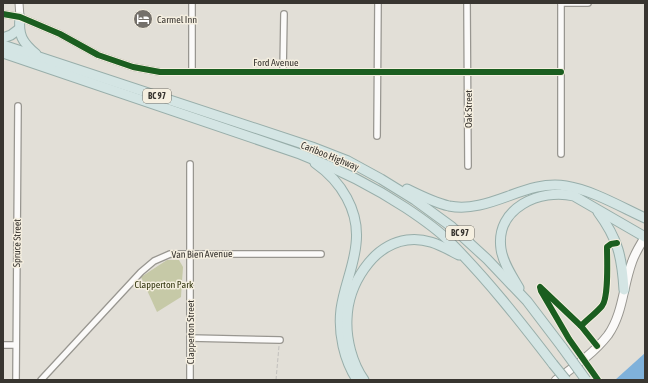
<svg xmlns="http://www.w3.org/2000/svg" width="648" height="383" viewBox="0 0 648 383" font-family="'Asap Condensed',sans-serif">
<rect width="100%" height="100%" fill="#e2dfd7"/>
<polygon fill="#c6c9a7" points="167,260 179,260 183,267 181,297 157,312 141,277"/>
<polygon fill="#7fb1da" points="645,353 645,380 615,380"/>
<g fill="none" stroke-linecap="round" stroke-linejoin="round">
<defs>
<g id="minor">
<polyline points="192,3 192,72"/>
<polyline points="467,3 468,166"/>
<polyline points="561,3 561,154"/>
<polyline points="561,3 588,3"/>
<polyline points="3,14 20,17 60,34 98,55 133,67 160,72 561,72"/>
<polyline points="283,72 284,14"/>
<polyline points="377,136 378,3"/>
<polyline points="190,338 280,340"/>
<polyline points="3,345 16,345"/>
<polyline points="16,380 18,106"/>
<polyline points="41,380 141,272 154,261 170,254 321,254"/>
<polyline points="190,380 190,164"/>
</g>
<polyline id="tertiary" points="19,3 20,17"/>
<path id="secondary" d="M556,380C574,367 594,353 608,335C623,314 623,286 632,262C635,253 640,245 645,237"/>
<g id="trunk">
<path d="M20,17C18,35 22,42 36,54"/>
<polyline points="3,38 11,35 19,29"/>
<polyline points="3,45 312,147 348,161 381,179 415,200 452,227 487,259 527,301 562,347"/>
<path d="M3,53L300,154C339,169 371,185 406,208C421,218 436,228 449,241C487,279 520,321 553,364"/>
<path d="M315,163C341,181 360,211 356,244C354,266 344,287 341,309C338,333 344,360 357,380"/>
<path d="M407,189C419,195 436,203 449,206C490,214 525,179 566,186C592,190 621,207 645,218"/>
<path d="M598,212C618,239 622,257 624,290"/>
<path d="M519,288C512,276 503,263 501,249C495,208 540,188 574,196L645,237"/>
<path d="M364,380C352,363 346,339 347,319C348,285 372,245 407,240C427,237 443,247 459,255"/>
</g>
</defs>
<use href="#minor" stroke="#989690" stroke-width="8"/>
<use href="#tertiary" stroke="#989690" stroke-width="9"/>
<use href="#secondary" stroke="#989690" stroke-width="10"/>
<use href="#trunk" stroke="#98aeaa" stroke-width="11"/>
<polyline stroke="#c2c0bd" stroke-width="1" stroke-dasharray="4 2" stroke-linecap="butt" points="276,380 279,346"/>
<use href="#minor" stroke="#fbfaf9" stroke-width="5.5"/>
<use href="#tertiary" stroke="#fbfaf9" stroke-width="7"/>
<use href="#secondary" stroke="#fbfaf9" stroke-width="8"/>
<use href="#trunk" stroke="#d4e5e4" stroke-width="9"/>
<defs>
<g id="trunk-bridge">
<polyline points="562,347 586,380"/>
<polyline points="553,364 566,380"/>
</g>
</defs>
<use href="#trunk-bridge" stroke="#98aeaa" stroke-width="11" stroke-linecap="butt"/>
<use href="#trunk-bridge" stroke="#d4e5e4" stroke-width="9"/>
<defs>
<g id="cycleway">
<polyline points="3,14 20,17 60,34 98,55 133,67 160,72 561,72"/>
<path d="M581,326C588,319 596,313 602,306C609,297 607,260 607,247L611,244L617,243"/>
<polyline points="597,346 581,326 540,287 541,291 569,339 598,380"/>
</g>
</defs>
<use href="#cycleway" stroke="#f5efe0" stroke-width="8"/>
<use href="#cycleway" stroke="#1b5e20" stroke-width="6"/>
</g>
<defs>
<symbol id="hotel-disc" viewBox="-11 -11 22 22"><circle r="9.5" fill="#74706a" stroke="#f5efe0"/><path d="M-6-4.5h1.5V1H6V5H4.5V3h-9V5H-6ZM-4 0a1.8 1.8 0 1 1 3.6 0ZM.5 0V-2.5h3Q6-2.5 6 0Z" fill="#fff"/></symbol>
</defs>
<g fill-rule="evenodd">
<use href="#hotel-disc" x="132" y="8" width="22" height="22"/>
</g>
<g text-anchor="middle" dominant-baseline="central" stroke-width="3" stroke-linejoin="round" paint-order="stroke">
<g fill="#f5efe0" stroke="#716d65" stroke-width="1">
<rect x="143" y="89" width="28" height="14" rx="3"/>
<rect x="446" y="226" width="28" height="14" rx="3"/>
</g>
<g font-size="9" font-weight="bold" fill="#383530">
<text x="157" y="96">BC 97</text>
<text x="460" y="233">BC 97</text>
</g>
<g font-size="10" fill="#383530" stroke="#f5efe0" text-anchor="start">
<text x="157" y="19">Carmel Inn</text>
</g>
<g font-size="10" fill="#383530" stroke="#f5efe0">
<text x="276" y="62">Ford Avenue</text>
<text transform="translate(468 109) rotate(-90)">Oak Street</text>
<text transform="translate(330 156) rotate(22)">Cariboo Highway</text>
<text transform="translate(17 243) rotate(-89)">Spruce Street</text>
<text transform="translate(202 254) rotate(-1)">Van Bien Avenue</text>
<text transform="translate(190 332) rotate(-90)">Clapperton Street</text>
</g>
<g font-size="10" fill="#31350d" stroke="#f5efe0">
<text x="164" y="284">Clapperton Park</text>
</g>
</g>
<rect width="648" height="383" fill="none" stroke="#383530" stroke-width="8"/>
</svg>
